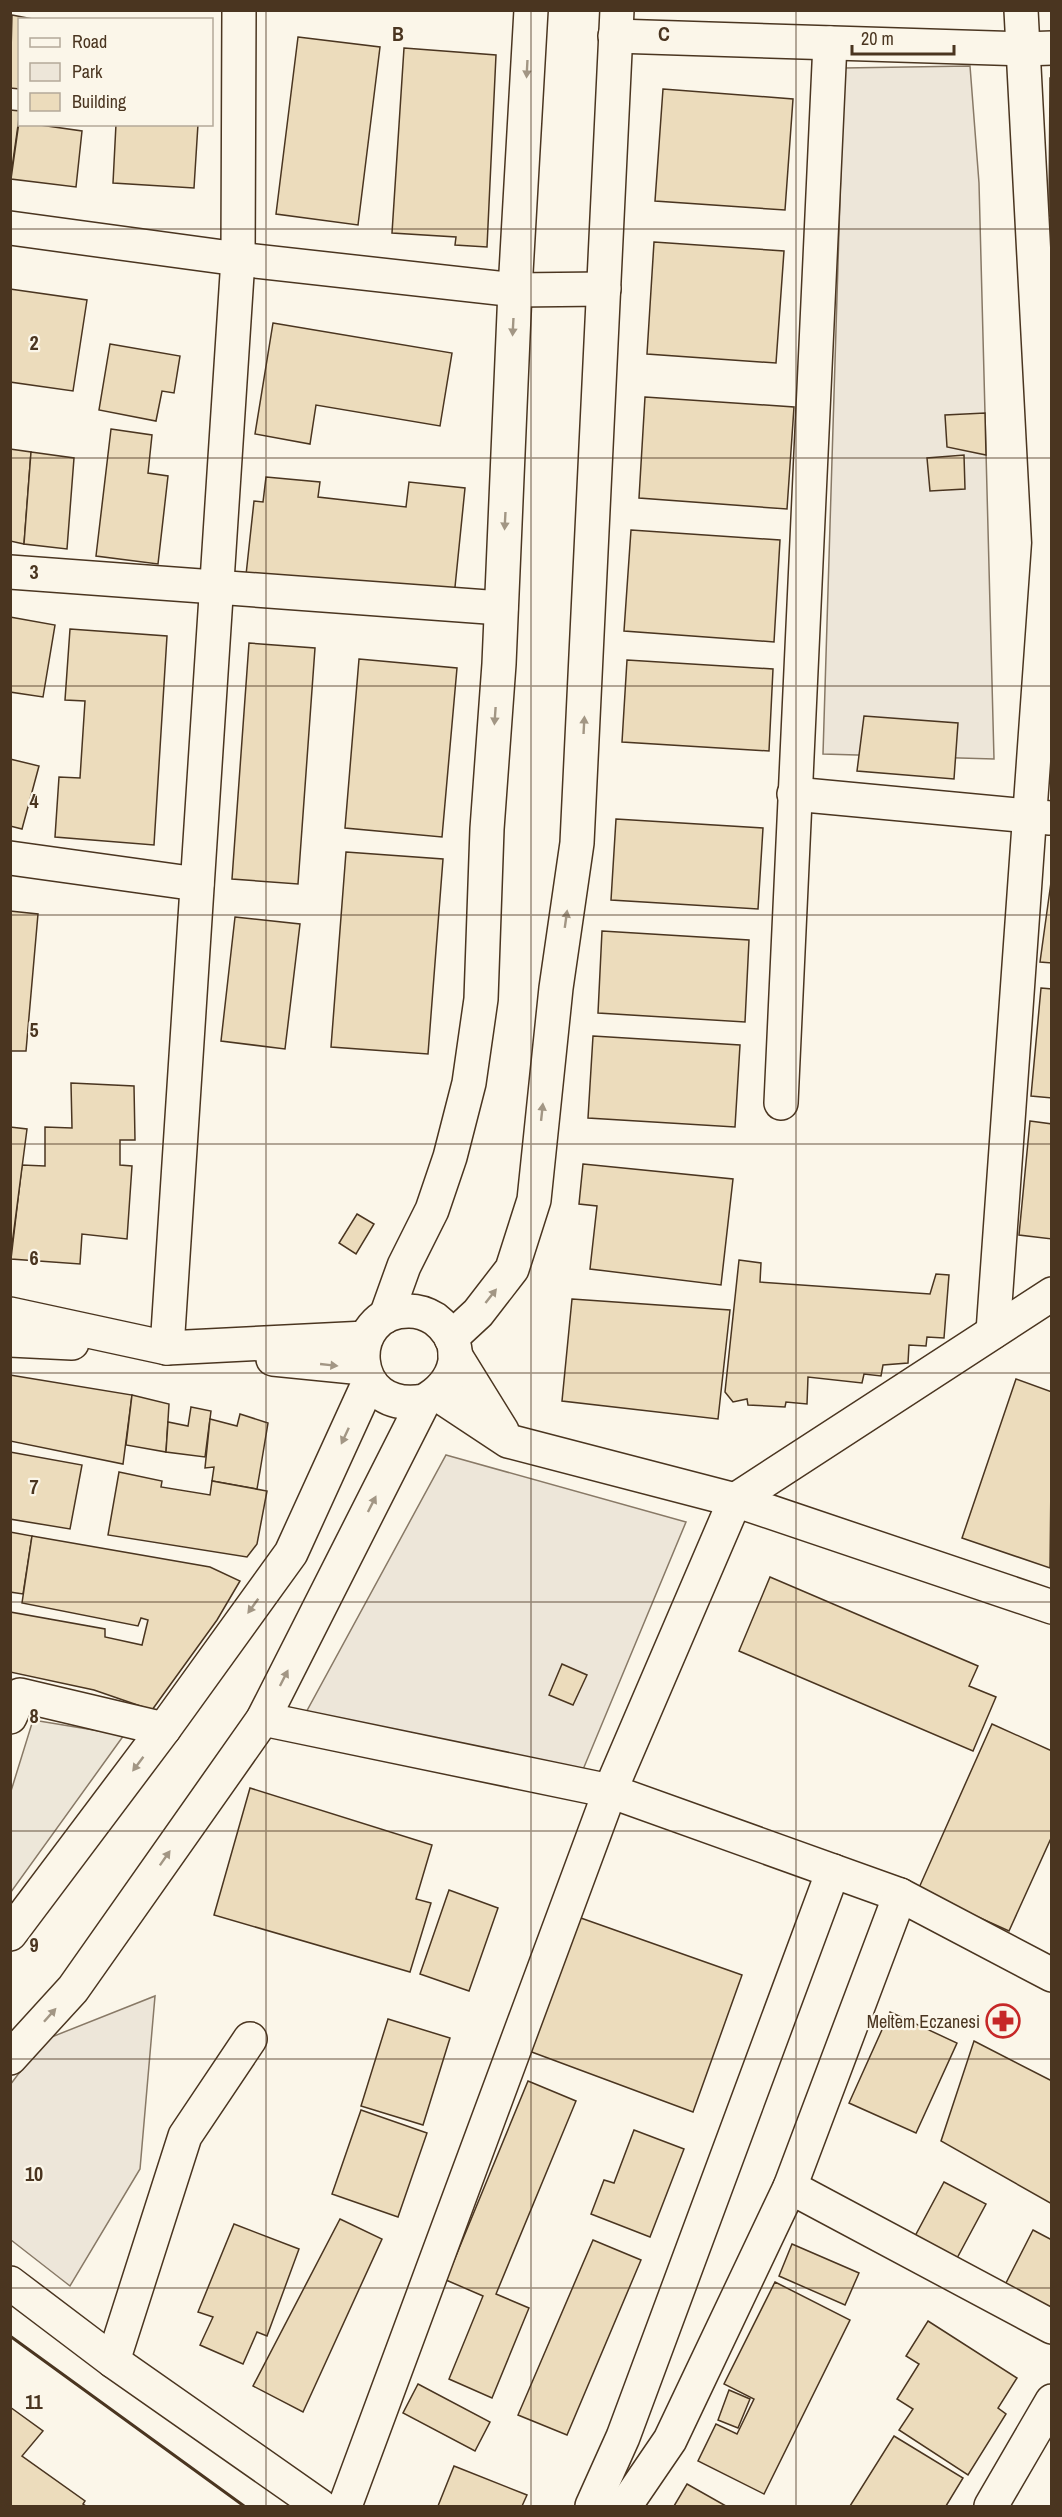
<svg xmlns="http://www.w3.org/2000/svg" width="1062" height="2517" viewBox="0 0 1062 2517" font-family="'Archivo Narrow',sans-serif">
<rect width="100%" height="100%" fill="#fbf6e9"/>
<g fill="#ede6d9" stroke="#887966" stroke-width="1.5">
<polygon points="970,66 979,183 994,759 823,754 844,68"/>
<polygon points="446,1455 686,1522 582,1772 303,1718"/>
<polygon points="155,1996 140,2169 70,2286 11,2240 10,2085 44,2040"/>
</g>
<polygon fill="#ede7d9" stroke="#887966" stroke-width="1.5" points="33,1720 124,1735 11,1892 11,1791"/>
<g fill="#ecdcbc" stroke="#4a3520" stroke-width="1.5">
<polygon points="12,15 38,20 20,20 20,89 10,88"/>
<polygon points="298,37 380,47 358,225 276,214"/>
<polygon points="404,48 496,55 487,247 455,245 456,237 392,233"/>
<polygon points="1050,78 1052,78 1052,216 1049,216"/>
<polygon points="663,89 793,99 785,210 655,201"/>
<polygon points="10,110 20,111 10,182"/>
<polygon points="19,122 82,131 76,187 11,179"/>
<polygon points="116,124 198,124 194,188 113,183"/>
<polygon points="654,242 784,251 776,363 647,354"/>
<polygon points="10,289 87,300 73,391 10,382"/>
<polygon points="273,323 452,353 440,426 316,405 310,444 255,434"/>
<polygon points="110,344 180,356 174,393 162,391 156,421 99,410"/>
<polygon points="645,397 794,407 787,509 639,498"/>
<polygon points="985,413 986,455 947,447 945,415"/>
<polygon points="111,429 152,435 148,473 168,476 158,564 96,556"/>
<polygon points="10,449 31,452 24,544 10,541"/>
<polygon points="31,452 74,458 67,549 24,544"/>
<polygon points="964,455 965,489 930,491 927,458"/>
<polygon points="266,477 320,482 318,497 406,507 409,482 465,488 454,597 246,575 254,501 263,502"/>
<polygon points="631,530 780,540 774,642 624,631"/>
<polygon points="10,617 55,625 43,697 10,692"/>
<polygon points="70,629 167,636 154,845 55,837 59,777 80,778 85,701 65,700"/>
<polygon points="249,643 315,648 298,884 232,879"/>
<polygon points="359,659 457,668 442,837 345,828"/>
<polygon points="627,660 773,669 769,751 622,742"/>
<polygon points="864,716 958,723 954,779 857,771"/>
<polygon points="10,759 39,766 22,829 10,826"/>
<polygon points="616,819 763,828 758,909 611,900"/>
<polygon points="346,852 443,859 428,1054 331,1047"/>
<polygon points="1052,875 1052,963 1040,962"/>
<polygon points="10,911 38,914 26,1051 10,1051"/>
<polygon points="235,917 300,924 285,1049 221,1041"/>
<polygon points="602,931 749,940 745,1022 598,1013"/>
<polygon points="1041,988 1052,989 1052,1098 1031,1096"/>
<polygon points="593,1036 740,1045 735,1127 588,1118"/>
<polygon points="71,1083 134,1086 135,1140 120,1140 120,1165 132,1166 127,1239 82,1234 80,1264 11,1259 22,1165 45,1166 45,1127 72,1128"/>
<polygon points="1030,1121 1052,1124 1052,1239 1019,1235"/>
<polygon points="10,1127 27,1129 10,1260"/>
<polygon points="583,1164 733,1179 721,1285 590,1269 597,1206 579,1204"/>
<polygon points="357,1214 374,1224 356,1254 339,1243"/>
<polygon points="739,1260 761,1263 760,1282 930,1294 936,1274 949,1275 944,1338 927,1337 926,1346 909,1345 908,1363 883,1365 881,1376 864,1374 862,1383 808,1377 807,1404 786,1402 785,1407 748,1405 747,1399 733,1402 725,1392"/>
<polygon points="572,1299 730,1310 718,1419 562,1401"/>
<polygon points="10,1375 132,1395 123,1464 10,1441"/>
<polygon points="1016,1379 1052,1392 1050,1568 962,1538"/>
<polygon points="132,1395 169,1404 166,1452 126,1445"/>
<polygon points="191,1407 211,1411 205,1457 166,1452 168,1422 188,1426"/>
<polygon points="240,1414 268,1423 257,1489 212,1481 214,1467 205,1468 210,1419 237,1426"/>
<polygon points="10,1452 82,1465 70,1529 10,1519"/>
<polygon points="119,1472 162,1481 161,1487 210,1495 212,1481 267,1491 257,1544 247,1557 108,1535"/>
<polygon points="10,1532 32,1536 23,1594 10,1592"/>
<polygon points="32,1536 210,1567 240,1581 217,1620 152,1710 94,1690 10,1672 10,1612 105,1629 105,1637 142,1645 148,1620 141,1618 138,1626 22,1603"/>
<polygon points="770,1577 978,1666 969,1686 996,1697 973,1751 739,1651"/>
<polygon points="562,1664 587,1675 573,1705 549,1695"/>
<polygon points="992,1724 1052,1751 1052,1836 1009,1931 918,1890"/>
<polygon points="250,1788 432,1845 416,1899 431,1903 410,1972 214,1915"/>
<polygon points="449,1890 498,1908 469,1991 420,1974"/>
<polygon points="578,1917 742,1975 693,2112 529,2051"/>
<polygon points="890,2012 957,2043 916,2133 849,2103"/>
<polygon points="388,2019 450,2038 423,2125 361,2106"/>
<polygon points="974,2041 1052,2081 1052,2204 941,2141"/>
<polygon points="528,2081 576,2101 496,2294 529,2308 492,2398 449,2379 483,2296 446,2280"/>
<polygon points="361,2110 427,2133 398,2217 332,2194"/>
<polygon points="634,2130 684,2149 650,2237 591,2214 604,2180 614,2183"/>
<polygon points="944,2182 986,2204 956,2260 914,2238"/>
<polygon points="340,2219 382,2239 303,2412 253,2386"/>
<polygon points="234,2224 299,2249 267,2336 257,2332 243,2364 200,2345 213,2317 198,2312"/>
<polygon points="1033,2230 1052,2240 1052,2309 1005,2285"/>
<polygon points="593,2240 641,2260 567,2435 518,2415"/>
<polygon points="792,2244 859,2273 845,2305 779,2276"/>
<polygon points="775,2282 850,2320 764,2494 698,2461 716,2424 737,2434 754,2399 724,2384"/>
<polygon points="928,2321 1017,2378 998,2408 1006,2414 968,2475 899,2430 913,2409 897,2399 919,2364 906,2356"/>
<polygon points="418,2384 490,2422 475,2451 403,2413"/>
<polygon points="729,2390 750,2399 738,2428 718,2420"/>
<polygon points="10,2407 43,2431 22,2456 85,2501 83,2504 86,2506 10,2506"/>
<polygon points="894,2436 963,2478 946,2506 850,2506"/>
<polygon points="454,2466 527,2495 522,2506 438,2506"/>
<polygon points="687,2484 726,2506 674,2506"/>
</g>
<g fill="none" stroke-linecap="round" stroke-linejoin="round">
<defs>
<g id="minor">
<polyline points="615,36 1023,49 1052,48"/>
<polyline points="10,228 238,259 515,290 604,289"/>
<polyline points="10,572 501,608"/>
<polyline points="794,794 1050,818"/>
<polyline points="10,858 197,884"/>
<polyline points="781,1103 830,43"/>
<polyline points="10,1314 167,1348 366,1338"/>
<polyline points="386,1316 404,1266 432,1210 450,1157 469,1083 481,999 487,829 499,664 515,290 531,10"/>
<polyline points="993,1332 1049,543 1021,10"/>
<polyline points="451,1338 478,1313 512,1269 534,1200 556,988 577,843 617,10"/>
<polyline points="10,1340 72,1343"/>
<polyline points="167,1348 238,259 239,10"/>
<polyline points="455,1355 502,1431"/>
<polyline points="273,1359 363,1368"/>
<polyline points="437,1394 508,1441 735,1500 1052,1607"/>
<polyline points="10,1717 20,1695 164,1729"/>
<polyline points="263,1719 610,1791 900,1895 1052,1975"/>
<polyline points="10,1934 164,1729 291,1553 369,1382"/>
<path d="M10,2058L73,1989L263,1719L424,1401C457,1383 469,1345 435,1319C427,1314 418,1311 409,1311C344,1310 347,1415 424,1401"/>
<polyline points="790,2187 1052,2327"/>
<polyline points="10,2283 113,2361 320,2506"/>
<polyline points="113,2361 185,2136 250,2039"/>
<polyline points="345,2506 610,1791 735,1500 1052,1294"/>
<polyline points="592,2506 623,2437 833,1871"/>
<polyline points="625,2506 670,2440 790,2187 900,1895"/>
<polyline points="991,2506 1052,2401"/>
</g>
</defs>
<use href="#minor" stroke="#4a3520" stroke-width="36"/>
<use href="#minor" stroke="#fbf6e9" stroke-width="33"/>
<polyline stroke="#4a3520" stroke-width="3" points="10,2336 244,2506"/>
</g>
<defs><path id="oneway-solid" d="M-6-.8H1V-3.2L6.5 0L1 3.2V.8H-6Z" transform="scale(1.5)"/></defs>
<g fill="#a29684">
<use href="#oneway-solid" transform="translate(527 69) rotate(93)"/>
<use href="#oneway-solid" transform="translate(513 327) rotate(93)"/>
<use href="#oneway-solid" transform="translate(505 521) rotate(93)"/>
<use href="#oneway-solid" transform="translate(495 716) rotate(94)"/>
<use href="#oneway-solid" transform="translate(584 725) rotate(-87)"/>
<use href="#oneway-solid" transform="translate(566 919) rotate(-82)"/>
<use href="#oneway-solid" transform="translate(542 1112) rotate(-84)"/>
<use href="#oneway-solid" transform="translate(491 1296) rotate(-52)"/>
<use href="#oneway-solid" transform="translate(329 1365) rotate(6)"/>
<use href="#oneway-solid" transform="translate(345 1436) rotate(115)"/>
<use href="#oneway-solid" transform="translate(372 1504) rotate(-63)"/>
<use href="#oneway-solid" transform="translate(253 1606) rotate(126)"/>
<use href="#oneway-solid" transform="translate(284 1678) rotate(-63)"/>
<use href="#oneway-solid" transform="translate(138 1764) rotate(127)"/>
<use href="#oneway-solid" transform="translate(165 1858) rotate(-55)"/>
<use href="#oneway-solid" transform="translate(50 2015) rotate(-48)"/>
</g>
<path fill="none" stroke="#4a3520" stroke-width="1.5" stroke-opacity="0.55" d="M266,10V2506M531,10V2506M796,10V2506M10,229H1052M10,458H1052M10,686H1052M10,915H1052M10,1144H1052M10,1373H1052M10,1602H1052M10,1831H1052M10,2059H1052M10,2288H1052"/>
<defs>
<symbol id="pharmacy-ring" viewBox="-11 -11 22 22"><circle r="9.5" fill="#fbf6e9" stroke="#c62828" stroke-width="1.5"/><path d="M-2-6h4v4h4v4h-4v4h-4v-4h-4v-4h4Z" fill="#c62828"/></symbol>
</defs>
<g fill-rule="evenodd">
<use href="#pharmacy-ring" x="984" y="2002" width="38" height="38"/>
</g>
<g text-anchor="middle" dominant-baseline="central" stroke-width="4.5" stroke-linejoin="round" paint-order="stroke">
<g font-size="18" fill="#4a3520" stroke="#fbf6e9" text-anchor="end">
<text x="980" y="2021">Meltem Eczanesi</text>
</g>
</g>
<g font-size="20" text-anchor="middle" font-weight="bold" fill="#4a3520" stroke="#fbf6e9" stroke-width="4.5" stroke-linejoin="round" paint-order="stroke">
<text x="398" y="41">B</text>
<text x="664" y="41">C</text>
<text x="34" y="350">2</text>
<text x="34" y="579">3</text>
<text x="34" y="808">4</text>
<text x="34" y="1037">5</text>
<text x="34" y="1265">6</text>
<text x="34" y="1494">7</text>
<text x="34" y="1723">8</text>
<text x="34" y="1952">9</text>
<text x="34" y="2181">10</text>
<text x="34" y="2409">11</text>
</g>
<rect width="1062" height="2517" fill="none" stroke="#4a3520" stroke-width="24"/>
<rect x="18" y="18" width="195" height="108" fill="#fbf6e9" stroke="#b4a999" stroke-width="1.5"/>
<rect x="30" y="38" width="30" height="9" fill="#fbf6e9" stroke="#b4a999" stroke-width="1.5"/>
<text x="72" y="48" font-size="18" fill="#4a3520">Road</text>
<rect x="30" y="63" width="30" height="18" fill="#ede6d9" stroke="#b4a999" stroke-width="1.5"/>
<text x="72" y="78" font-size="18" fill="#4a3520">Park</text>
<rect x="30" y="93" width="30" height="18" fill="#ecdcbc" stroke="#b4a999" stroke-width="1.5"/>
<text x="72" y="108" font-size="18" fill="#4a3520">Building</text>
<path d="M852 45v9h102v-9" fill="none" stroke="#4a3520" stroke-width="3"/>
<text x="861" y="45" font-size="18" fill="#4a3520" stroke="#fbf6e9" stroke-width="4.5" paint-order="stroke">20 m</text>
</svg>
